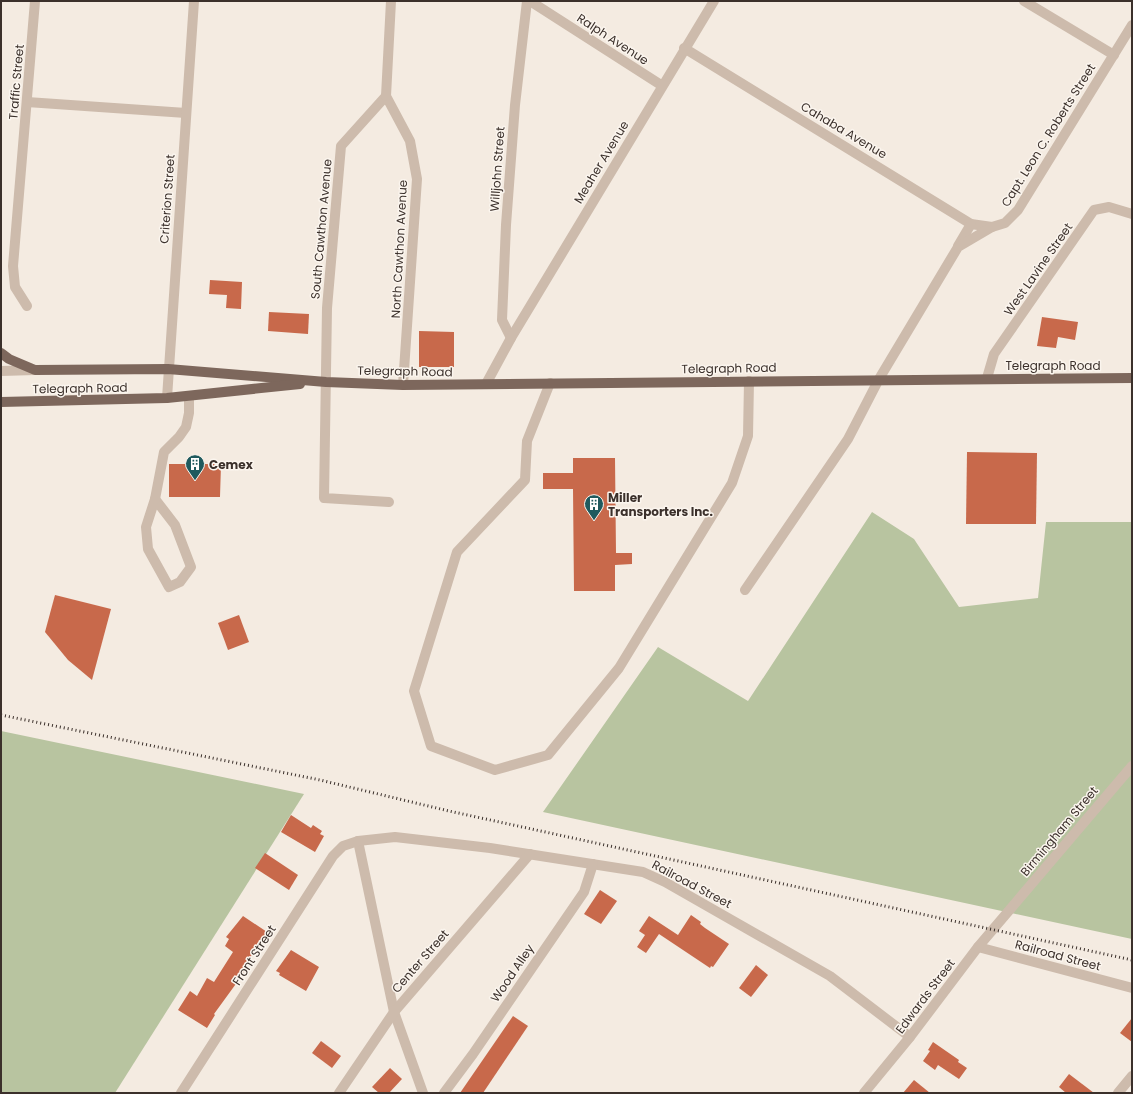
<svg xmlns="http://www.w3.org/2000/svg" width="1133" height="1094" viewBox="0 0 1133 1094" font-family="Poppins,sans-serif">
<rect width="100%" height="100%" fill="#f4ebe1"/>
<g fill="#b8c4a0">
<polygon points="872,512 914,539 959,607 1038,598 1046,522 1132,522 1132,939 543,812 658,647 748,701"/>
<polygon points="1,731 304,794 115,1093 1,1093"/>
</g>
<g fill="#c8694b">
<polygon points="210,280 242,282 241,309 226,308 227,295 209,294"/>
<polygon points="269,312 309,314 308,334 268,331"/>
<polygon points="1042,317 1078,322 1075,340 1058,337 1056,348 1037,346"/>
<polygon points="419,331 454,332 454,367 419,367"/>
<polygon points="967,452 1037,453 1036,524 966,524"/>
<polygon points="573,458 615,458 616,553 632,553 632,564 615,565 615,591 574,591 573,489 543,489 543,473 573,473"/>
<polygon points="169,464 221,464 220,497 169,497"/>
<polygon points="55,595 111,609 92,680 68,660 45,632"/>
<polygon points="239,615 249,642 228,650 218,623"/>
<polygon points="291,815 311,828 313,825 322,831 320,834 324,836 315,852 281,832"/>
<polygon points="265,853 298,875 289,890 255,868"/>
<polygon points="600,890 617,901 601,924 584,914"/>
<polygon points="691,915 701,922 700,924 705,928 729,944 713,967 711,966 710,968 659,934 646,953 637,947 645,935 639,931 649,916 678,935"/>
<polygon points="243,916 270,934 264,942 262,941 244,966 246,968 238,981 214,1014 215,1015 207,1028 178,1010 190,991 197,996 207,978 214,982 233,952 225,946 229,939 226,937"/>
<polygon points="291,950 319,967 306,991 279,975 280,973 276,971"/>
<polygon points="756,965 768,975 751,997 739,988"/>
<polygon points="513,1016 528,1026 483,1093 460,1093"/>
<polygon points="1132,1018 1132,1042 1120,1033"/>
<polygon points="321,1041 341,1056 332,1068 312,1053"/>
<polygon points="933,1042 959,1060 958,1062 967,1068 959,1079 938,1065 935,1070 923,1061 930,1051 928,1050"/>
<polygon points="390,1068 402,1079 389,1093 379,1093 372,1087"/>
<polygon points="1069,1074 1094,1093 1066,1093 1059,1087"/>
<polygon points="914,1080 930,1093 903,1093"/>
</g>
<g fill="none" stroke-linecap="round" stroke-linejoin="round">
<g stroke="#cdbbac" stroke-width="10">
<polyline points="530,1 661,85"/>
<polyline points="1024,1 1114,55"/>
<polyline points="684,48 971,224 992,227"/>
<polyline points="386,96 341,146 327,308 324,498 389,502"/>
<polyline points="386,96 410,141 417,179 403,385"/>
<polyline points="386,96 391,1"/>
<polyline points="27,102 186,113"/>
<polyline points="958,246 971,224"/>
<polyline points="27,306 15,287 13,266 35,1"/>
<polyline points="511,338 502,320 506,225 515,105 527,1"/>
<polyline points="1,371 35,370"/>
<polyline points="987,378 994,354 1094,210 1109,207 1132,214"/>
<polyline points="550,383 527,441 525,480 457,552 414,691 431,746 495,770 548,755 619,668 732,483 748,436 749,381"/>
<polyline points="486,384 511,338 714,1"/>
<polyline points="167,398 194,1"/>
<polygon points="155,499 175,525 191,567 180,582 169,587 148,549 146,527"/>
<polyline points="155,499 164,452 179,437 186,427 189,413 189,396"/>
<polyline points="745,590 848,439 879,379 958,247 992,227 1005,223 1018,210 1132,25"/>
<polyline points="358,841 394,1012 423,1093"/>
<polyline points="978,947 1132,988"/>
<polyline points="181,1093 333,856 343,846 358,841 395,837 490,848 643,872 665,882 830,976 910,1037"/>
<polyline points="339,1093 394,1012 530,854"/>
<polyline points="444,1093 473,1054 584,892 593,864"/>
<polyline points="864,1093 910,1037 978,947 1132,766"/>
<polyline points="1118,1093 1132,1076"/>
</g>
<g stroke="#7d675c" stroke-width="10">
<polyline points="1,353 9,359 35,370 168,369 326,382 403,385 1132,378"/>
<polyline points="1,402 167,398 300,384"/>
</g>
<polyline stroke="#3b302b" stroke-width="3" stroke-dasharray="1 3" stroke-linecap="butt" points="1,715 320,780 449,811 1132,960"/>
</g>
<defs>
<symbol id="building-pin" viewBox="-11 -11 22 30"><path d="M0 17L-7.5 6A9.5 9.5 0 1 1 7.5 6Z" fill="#1f5a5e" stroke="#fbf5ee"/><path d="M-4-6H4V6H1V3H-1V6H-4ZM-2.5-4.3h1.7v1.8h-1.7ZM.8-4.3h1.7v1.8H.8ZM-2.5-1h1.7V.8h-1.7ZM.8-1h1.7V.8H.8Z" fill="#fff"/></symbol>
</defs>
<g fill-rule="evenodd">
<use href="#building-pin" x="184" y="453" width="22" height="30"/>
<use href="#building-pin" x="583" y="493" width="22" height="30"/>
</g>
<g text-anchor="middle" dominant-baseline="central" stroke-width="3" stroke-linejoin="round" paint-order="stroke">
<g font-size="12" fill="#3b302b" stroke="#fbf5ee">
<text transform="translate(613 39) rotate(33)">Ralph Avenue</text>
<text transform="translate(16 82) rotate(-85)">Traffic Street</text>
<text transform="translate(844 130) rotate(31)">Cahaba Avenue</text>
<text transform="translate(1048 135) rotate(-58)">Capt. Leon C. Roberts Street</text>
<text transform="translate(601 162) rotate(-59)">Meaher Avenue</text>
<text transform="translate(497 169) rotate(-86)">Willjohn Street</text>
<text transform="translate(167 199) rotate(-86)">Criterion Street</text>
<text transform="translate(321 229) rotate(-85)">South Cawthon Avenue</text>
<text transform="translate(399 249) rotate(-87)">North Cawthon Avenue</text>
<text transform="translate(1038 269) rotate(-55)">West Lavine Street</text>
<text x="1053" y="365">Telegraph Road</text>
<text transform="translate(729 368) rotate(-1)">Telegraph Road</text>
<text transform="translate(405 371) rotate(1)">Telegraph Road</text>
<text transform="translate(80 388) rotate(-1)">Telegraph Road</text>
<text transform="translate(1059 831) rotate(-50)">Birmingham Street</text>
<text transform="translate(692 884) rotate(28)">Railroad Street</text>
<text transform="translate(254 955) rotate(-57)">Front Street</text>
<text transform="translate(1058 955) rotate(15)">Railroad Street</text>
<text transform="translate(420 961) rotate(-49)">Center Street</text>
<text transform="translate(512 973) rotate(-56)">Wood Alley</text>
<text transform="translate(925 996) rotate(-53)">Edwards Street</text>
</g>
<g font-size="12" font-weight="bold" fill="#3b302b" stroke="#fbf5ee" text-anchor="start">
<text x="209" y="464">Cemex</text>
<text x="608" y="497">Miller<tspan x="608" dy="14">Transporters Inc.</tspan></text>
</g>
</g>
<rect width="1133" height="1094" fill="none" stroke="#3b302b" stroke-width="4"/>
</svg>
